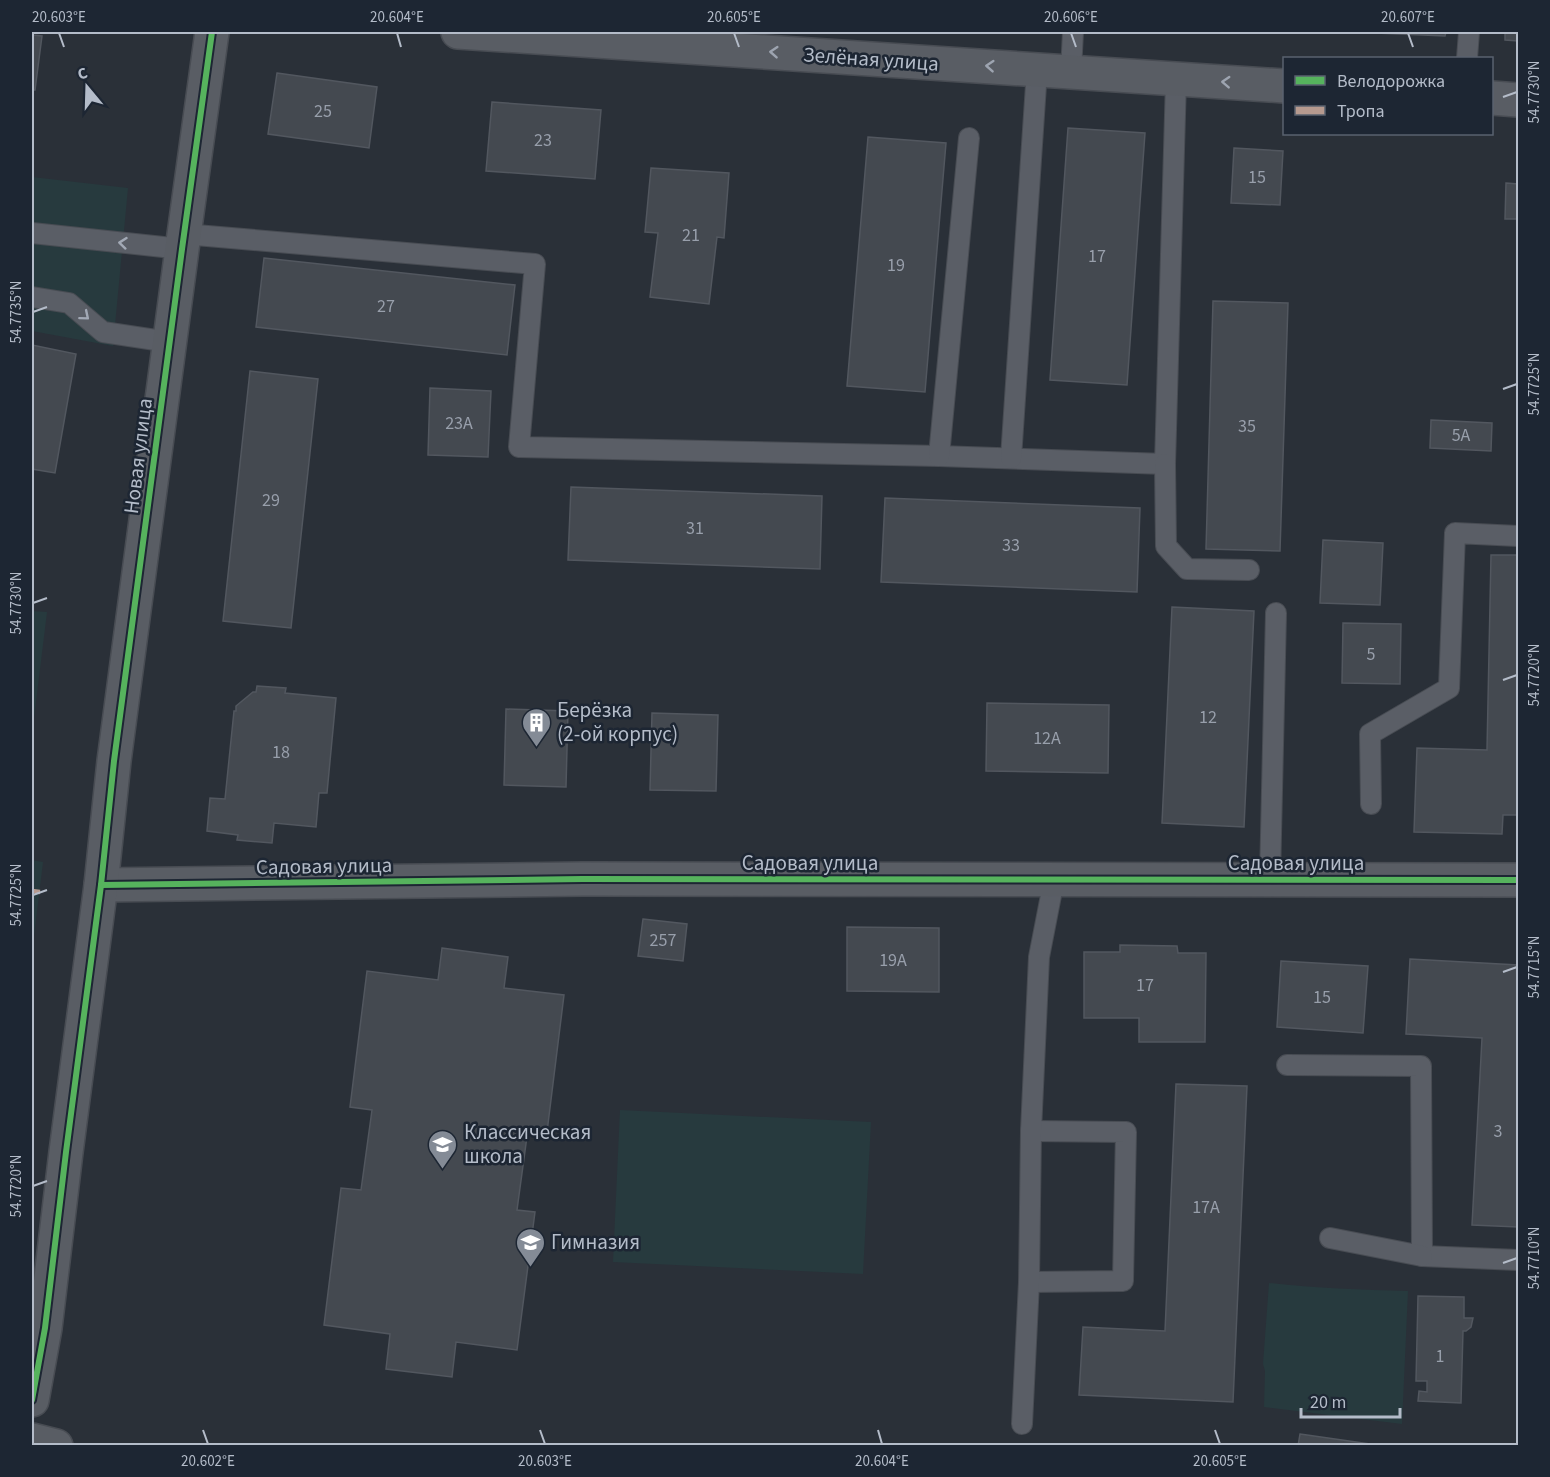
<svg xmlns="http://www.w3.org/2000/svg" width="1550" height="1477" viewBox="0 0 1550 1477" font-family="'Source Sans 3',sans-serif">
<rect width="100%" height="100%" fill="#2a3038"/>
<g fill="#273a3e">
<polygon points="32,177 128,188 113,346 32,331"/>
<polygon points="32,611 47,612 32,734"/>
<polygon points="32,860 43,862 32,952"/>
<polygon points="620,1110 871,1122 863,1274 613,1262"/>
<path d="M1269,1283C1315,1288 1361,1290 1408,1291L1402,1424L1264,1407L1265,1371L1263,1364Z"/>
</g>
<g fill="#444950" stroke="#52575f" stroke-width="1.5">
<polygon points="1352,32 1446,32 1445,36"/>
<polygon points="1505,32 1518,32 1518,41 1505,40"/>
<polygon points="32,35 42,36 35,90 32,90"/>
<polygon points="277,73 377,87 369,148 268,134"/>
<polygon points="492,102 601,110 595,179 486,171"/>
<polygon points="1068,128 1145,133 1127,385 1050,380"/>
<polygon points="868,137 946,143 925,392 847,386"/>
<polygon points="1234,148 1283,151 1280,205 1231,203"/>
<polygon points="651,168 729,173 724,238 717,237 709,304 650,297 658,233 645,232"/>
<polygon points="1506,183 1518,184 1518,219 1505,219"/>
<polygon points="264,258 515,285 507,355 256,327"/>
<polygon points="1213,301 1288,303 1280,551 1206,549"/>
<polygon points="32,345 76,354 55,473 32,469"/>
<polygon points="250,371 318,379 291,628 223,621"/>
<polygon points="430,388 491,391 488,457 428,455"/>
<polygon points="1431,420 1492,423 1491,451 1430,448"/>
<polygon points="571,487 822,496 820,569 568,560"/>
<polygon points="885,498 1140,508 1137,592 881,582"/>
<polygon points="1323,540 1383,543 1380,605 1320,603"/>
<polygon points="1491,555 1518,555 1518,815 1503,815 1502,834 1414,832 1417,748 1487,750"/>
<polygon points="1172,607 1254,611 1244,827 1162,823"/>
<polygon points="1343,623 1401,624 1400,684 1342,683"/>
<polygon points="257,686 286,688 285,693 336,698 327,793 319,793 316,827 274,823 272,843 237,840 238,835 207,831 210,798 225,799 234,711 236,711 236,706 253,692 256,692"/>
<polygon points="987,703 1109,705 1108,773 986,771"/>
<polygon points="506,709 568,711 566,787 504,785"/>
<polygon points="652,713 718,715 716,791 650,790"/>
<polygon points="643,919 687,924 683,961 638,956"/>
<polygon points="847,927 939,928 939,992 847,991"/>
<polygon points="1120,945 1177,946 1178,953 1206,953 1205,1042 1139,1042 1139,1018 1084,1018 1084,952 1120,952"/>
<polygon points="442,948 508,957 504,988 564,995 547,1132 528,1129 517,1210 535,1212 517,1350 456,1342 452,1377 386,1369 390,1334 324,1325 341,1188 361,1190 372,1110 350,1107 367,971 438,980"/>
<polygon points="1410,959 1518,965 1518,1227 1472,1225 1482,1038 1406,1034"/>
<polygon points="1281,961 1368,966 1363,1033 1277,1027"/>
<polygon points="1176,1084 1247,1086 1233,1402 1079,1395 1083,1327 1165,1331"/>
<polygon points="1418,1296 1464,1297 1464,1318 1473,1318 1471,1327 1466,1331 1463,1331 1461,1403 1418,1401 1419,1391 1427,1392 1427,1381 1416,1381"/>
<polygon points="1300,1434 1384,1446 1298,1446"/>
</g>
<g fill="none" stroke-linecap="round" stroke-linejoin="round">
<defs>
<g id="lane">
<polyline points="1467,58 1469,32"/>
<polyline points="1071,71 1073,32"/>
<polyline points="32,233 182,249"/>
<polyline points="184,234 535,264 519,447 939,456 1165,464 1176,80"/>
<polyline points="32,297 69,303 103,332 169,342"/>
<polyline points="939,456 969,138"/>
<polyline points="1011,458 1037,70"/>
<polyline points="1165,464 1166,546 1187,569 1249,570"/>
<polyline points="1371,804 1370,734 1449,688 1455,533 1518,536"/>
<polyline points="1270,879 1276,613"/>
<polyline points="1287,1065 1421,1066 1422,1256 1518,1260"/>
<polyline points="1330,1238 1422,1256"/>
<polyline points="1029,1282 1123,1281 1126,1132 1031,1131"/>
<polyline points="1022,1424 1029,1282 1031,1131 1039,957 1054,880"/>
</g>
<g id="secondary">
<polyline points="458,32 1284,86"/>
<polyline points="1492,98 1518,100"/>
<polyline points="101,885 583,879 1518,880"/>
<polyline points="32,1400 45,1328 66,1152 101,885 114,761 182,249 212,32"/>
<polyline points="32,1440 56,1446"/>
</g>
</defs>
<use href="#lane" stroke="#484c53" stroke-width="22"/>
<use href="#secondary" stroke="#484c53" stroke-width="36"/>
<use href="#lane" stroke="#5a5e66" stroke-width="20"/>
<use href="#secondary" stroke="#595d64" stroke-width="33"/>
<polyline stroke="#b69a8f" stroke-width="4.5" stroke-dasharray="9 4.5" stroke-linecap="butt" points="32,891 40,892"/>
<defs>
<g id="cycleway">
<polyline points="101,885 583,879 1518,880"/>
<polyline points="32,1400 45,1328 66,1152 101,885 114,761 182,249 212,32"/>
</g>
</defs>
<use href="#cycleway" stroke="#1d2633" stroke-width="10"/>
<use href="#cycleway" stroke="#56b35d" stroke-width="6"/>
</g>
<defs><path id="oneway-chevron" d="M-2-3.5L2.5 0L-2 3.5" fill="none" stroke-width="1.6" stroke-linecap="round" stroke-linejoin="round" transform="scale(1.5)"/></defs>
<g stroke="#9da4b0">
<use href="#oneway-chevron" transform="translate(774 52) rotate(-176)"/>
<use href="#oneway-chevron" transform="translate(990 66) rotate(-176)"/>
<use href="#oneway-chevron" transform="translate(1226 82) rotate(-177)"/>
</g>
<g stroke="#a2a9b5">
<use href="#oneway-chevron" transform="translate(123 243) rotate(-174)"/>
<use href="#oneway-chevron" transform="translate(85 316) rotate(40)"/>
</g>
<path fill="none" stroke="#b4bcc9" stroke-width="2" d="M59,33L64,47M397,33L401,47M734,33L739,47M1071,33L1076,47M1408,33L1413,47M1503,97L1517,92M33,312L47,307M1503,389L1517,384M33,603L47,598M1503,680L1517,675M33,895L47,890M1503,972L1517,967M33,1186L47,1181M1503,1263L1517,1258M203,1430L208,1444M540,1430L545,1444M878,1430L882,1444M1215,1430L1220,1444"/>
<defs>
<symbol id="building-pin" viewBox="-11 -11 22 30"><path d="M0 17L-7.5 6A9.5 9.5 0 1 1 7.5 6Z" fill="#848b96" stroke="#1d2633"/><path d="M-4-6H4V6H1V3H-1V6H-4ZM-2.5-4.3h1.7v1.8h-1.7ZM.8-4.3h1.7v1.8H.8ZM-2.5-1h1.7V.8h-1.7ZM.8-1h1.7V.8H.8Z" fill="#fff"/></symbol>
<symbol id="school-pin" viewBox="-11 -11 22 30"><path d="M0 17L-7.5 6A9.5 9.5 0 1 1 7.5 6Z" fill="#848b96" stroke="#1d2633"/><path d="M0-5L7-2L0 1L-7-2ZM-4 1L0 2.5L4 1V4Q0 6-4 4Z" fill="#fff"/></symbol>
</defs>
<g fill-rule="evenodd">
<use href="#building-pin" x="520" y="706" width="33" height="45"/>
<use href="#school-pin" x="426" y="1128" width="33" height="45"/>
<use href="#school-pin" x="514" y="1226" width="33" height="45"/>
</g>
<g text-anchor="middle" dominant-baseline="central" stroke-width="5" stroke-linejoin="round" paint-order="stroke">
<g font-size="18" fill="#989fab">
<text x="323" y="111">25</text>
<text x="543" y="140">23</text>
<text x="1257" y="177">15</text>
<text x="691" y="235">21</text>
<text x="1097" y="256">17</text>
<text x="896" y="265">19</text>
<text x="386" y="306">27</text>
<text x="459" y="423">23А</text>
<text x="1247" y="426">35</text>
<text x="1461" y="435">5А</text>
<text x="271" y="500">29</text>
<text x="695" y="528">31</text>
<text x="1011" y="545">33</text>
<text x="1371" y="654">5</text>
<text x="1208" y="717">12</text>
<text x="1047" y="738">12А</text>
<text x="281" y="752">18</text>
<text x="663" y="940">257</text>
<text x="893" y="960">19А</text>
<text x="1145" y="985">17</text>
<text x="1322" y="997">15</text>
<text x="1498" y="1131">3</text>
<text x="1206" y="1207">17А</text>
<text x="1440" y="1356">1</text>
</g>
<g font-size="21" fill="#b4bcc9" stroke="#1d2633">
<text transform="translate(871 59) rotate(4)">Зелёная улица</text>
<text transform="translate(138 456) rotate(-83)">Новая улица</text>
<text x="810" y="863">Садовая улица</text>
<text x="1296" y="863">Садовая улица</text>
<text transform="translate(324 866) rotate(-1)">Садовая улица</text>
</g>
<g font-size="21" fill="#b4bcc9" stroke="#1d2633" text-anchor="start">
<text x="557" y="710">Берёзка<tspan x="557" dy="24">(2-ой корпус)</tspan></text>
<text x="464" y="1132">Классическая<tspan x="464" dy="24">школа</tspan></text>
<text x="551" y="1242">Гимназия</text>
</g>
</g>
<rect width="1550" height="1477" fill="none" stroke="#1d2633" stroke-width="66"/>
<rect x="1283" y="57" width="210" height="78" fill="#1d2633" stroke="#59626f" stroke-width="1.5"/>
<rect x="1295" y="76" width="30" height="9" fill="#56b35d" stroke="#59626f" stroke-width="1.5"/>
<text x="1337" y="87" font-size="18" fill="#b4bcc9">Велодорожка</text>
<rect x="1295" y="106" width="30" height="9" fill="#b69a8f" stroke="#59626f" stroke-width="1.5"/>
<text x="1337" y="117" font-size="18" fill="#b4bcc9">Тропа</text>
<g transform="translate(87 87) rotate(341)" stroke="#1d2633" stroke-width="4.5" paint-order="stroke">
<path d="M0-4.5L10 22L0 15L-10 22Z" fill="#b4bcc9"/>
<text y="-9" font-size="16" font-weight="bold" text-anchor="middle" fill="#b4bcc9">С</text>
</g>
<path d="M1301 1408v9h99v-9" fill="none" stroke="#b4bcc9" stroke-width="3"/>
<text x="1310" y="1408" font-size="18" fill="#b4bcc9" stroke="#1d2633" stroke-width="4.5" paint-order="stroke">20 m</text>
<rect x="33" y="33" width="1484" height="1411" fill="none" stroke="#b4bcc9" stroke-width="2"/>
<g font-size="15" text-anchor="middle" fill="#b4bcc9">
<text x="59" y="22">20.603°E</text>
<text x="397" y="22">20.604°E</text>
<text x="734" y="22">20.605°E</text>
<text x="1071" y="22">20.606°E</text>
<text x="1408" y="22">20.607°E</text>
<text transform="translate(1534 92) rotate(-90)" y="5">54.7730°N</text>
<text transform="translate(16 312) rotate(-90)" y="5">54.7735°N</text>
<text transform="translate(1534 384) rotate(-90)" y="5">54.7725°N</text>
<text transform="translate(16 603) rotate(-90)" y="5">54.7730°N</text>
<text transform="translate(1534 675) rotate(-90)" y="5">54.7720°N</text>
<text transform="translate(16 895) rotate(-90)" y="5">54.7725°N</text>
<text transform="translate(1534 967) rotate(-90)" y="5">54.7715°N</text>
<text transform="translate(16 1186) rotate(-90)" y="5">54.7720°N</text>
<text transform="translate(1534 1258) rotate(-90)" y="5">54.7710°N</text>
<text x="208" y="1466">20.602°E</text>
<text x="545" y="1466">20.603°E</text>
<text x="882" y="1466">20.604°E</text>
<text x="1220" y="1466">20.605°E</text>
</g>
</svg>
